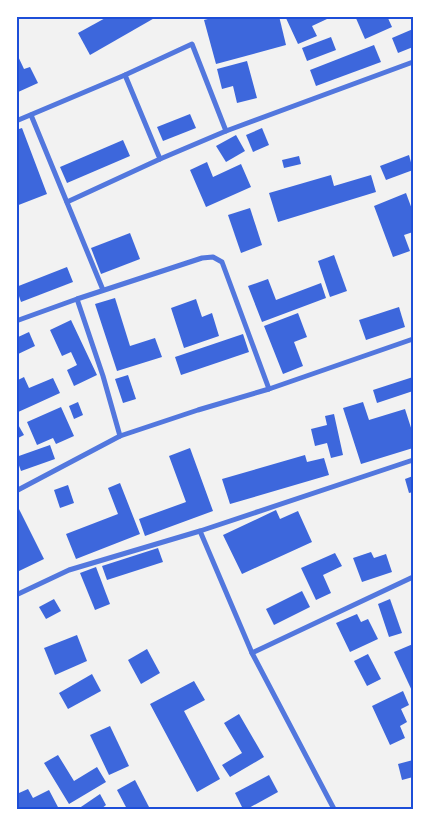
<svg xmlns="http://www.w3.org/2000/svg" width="429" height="825" viewBox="0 0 429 825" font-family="'Source Serif 4',serif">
<rect width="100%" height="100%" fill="#f2f2f2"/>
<g fill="#3d67dc">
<polygon points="109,16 158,16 90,55 78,33"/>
<polygon points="219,16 279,16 286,45 216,64 204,20"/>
<polygon points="285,16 326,16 327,19 312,26 317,36 298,44"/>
<polygon points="355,16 387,16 392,27 365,39"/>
<polygon points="413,29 413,47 398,53 392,38"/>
<polygon points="331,37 336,50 307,61 302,48"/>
<polygon points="374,45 381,62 316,86 310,70"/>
<polygon points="16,52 24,69 30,67 38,83 16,93"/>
<polygon points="247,61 257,98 237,103 233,86 222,89 217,69"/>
<polygon points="190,114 196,128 163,141 157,127"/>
<polygon points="22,128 47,194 16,206 16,175 18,175 16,171 16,130"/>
<polygon points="262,128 269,145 253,152 246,135"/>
<polygon points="236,135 245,151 226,162 216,146"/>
<polygon points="123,140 130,156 67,183 60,167"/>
<polygon points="409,155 413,170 386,180 380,166"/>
<polygon points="299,156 301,164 284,168 282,160"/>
<polygon points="207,162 213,177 241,164 251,187 206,207 190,170"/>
<polygon points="331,175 334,186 371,175 376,192 278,222 269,193"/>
<polygon points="406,193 413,212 413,232 404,235 410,251 393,257 374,206"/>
<polygon points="250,208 262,245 241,253 228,215"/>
<polygon points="130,233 140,259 101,274 91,248"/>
<polygon points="334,255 347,291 330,297 318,261"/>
<polygon points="67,267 73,282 21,302 16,287"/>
<polygon points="268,279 276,300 321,283 326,298 262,322 248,286"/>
<polygon points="115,298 130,346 155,338 162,357 117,371 95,304"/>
<polygon points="196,299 202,317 212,313 219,336 184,348 171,308"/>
<polygon points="399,307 405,327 366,340 359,320"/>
<polygon points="298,313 307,337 294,342 303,366 283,374 264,326"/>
<polygon points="71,320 97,375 74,386 67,370 77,365 71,352 62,356 50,330"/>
<polygon points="29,332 35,346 16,355 16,338"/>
<polygon points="243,334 249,352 181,375 175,357"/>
<polygon points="128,375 136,399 123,403 115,379"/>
<polygon points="24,377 29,388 53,378 60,393 16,413 16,381"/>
<polygon points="413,377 413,391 377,403 373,390"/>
<polygon points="78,402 83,415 74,419 69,406"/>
<polygon points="363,402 369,420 405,409 413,434 413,448 361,464 343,408"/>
<polygon points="61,407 74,436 56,444 53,438 37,445 27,422"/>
<polygon points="334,414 343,455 331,458 327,443 315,446 311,429 327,425 325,416"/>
<polygon points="16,421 24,435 16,439"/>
<polygon points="50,445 55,459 21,471 16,457"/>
<polygon points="190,448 213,511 145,536 139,519 186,502 169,456"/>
<polygon points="305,455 307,462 324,458 329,475 230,504 222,479"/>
<polygon points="413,476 413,492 409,493 405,479"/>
<polygon points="120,483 140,534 76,559 66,534 118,514 108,488"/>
<polygon points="68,485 74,503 60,508 54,490"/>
<polygon points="16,503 44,559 17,572 16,570 16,557 18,556 16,553"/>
<polygon points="276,510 280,519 298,511 312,542 242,574 223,535"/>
<polygon points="158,548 163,562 107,580 102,566"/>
<polygon points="371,552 374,558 386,554 392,572 362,582 353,558"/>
<polygon points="335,553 342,566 323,575 331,593 316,600 301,568"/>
<polygon points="96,567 110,604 95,610 80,573"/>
<polygon points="302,591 310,607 274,625 266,609"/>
<polygon points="54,599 61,611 46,619 39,607"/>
<polygon points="390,599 402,633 389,637 378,604"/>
<polygon points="357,614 361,622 368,619 378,639 350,652 336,623"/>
<polygon points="77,635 87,661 55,675 44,648"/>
<polygon points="413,644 413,693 394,652"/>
<polygon points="147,649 160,673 141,684 128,660"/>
<polygon points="368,654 381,679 367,686 354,661"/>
<polygon points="92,674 101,691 68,709 59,693"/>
<polygon points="194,681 205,700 184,711 220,779 197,792 150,704"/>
<polygon points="403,691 409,705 401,709 407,722 400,726 405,738 390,745 372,706"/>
<polygon points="239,714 264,757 230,777 222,765 242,753 224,723"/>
<polygon points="110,726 129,766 109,775 90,735"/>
<polygon points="58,755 74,781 97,767 106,782 69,804 44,763"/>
<polygon points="413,760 413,777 402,780 398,764"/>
<polygon points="269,775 278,792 247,809 243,809 235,793"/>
<polygon points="135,780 149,807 150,809 127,809 117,790"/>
<polygon points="16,787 19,793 28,789 33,798 49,790 59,809 18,809"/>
<polygon points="100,794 106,805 101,809 78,809"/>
</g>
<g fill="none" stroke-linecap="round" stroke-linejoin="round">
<g stroke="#5277de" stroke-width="5">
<polyline points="31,115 103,290"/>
<polyline points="16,121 125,75 192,44 226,131 413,62"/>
<polyline points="160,159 226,131"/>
<polyline points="67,202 160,159 125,75"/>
<polyline points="77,299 103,376 120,436"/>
<polyline points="16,321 77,299 202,258 213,257 222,262 269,389"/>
<polyline points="16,491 120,436 198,410 269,389 413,339"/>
<polyline points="200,531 252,653 334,809"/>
<polyline points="16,595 69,570 200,531 413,460"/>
<polyline points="252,653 413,577"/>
</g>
</g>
<rect width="429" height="825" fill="none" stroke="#ffffff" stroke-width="35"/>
<rect x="18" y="18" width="394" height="790" fill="none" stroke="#1d4ed8" stroke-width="2"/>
</svg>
